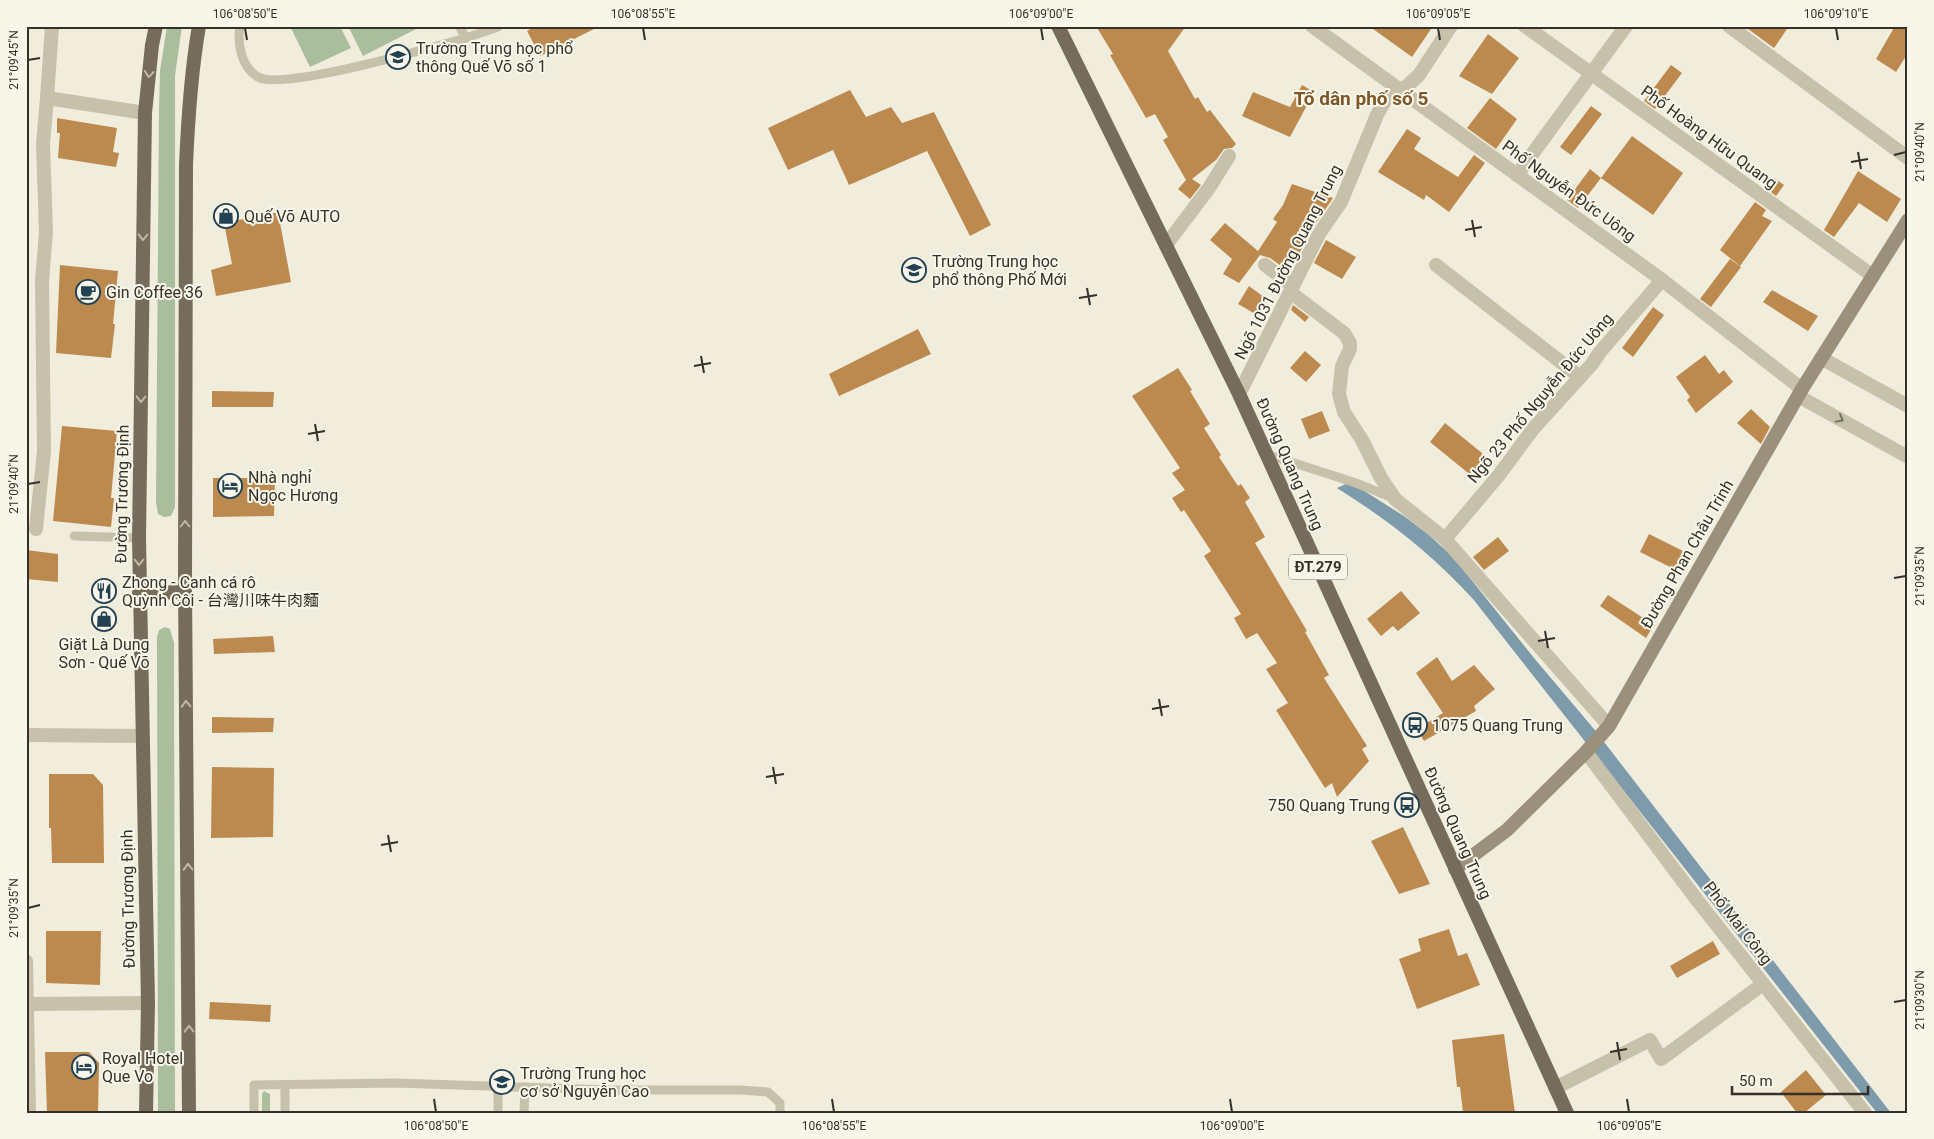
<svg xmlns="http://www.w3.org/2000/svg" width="1934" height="1139" viewBox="0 0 1934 1139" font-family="Roboto,'Noto Sans SC',sans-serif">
<rect width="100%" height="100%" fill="#f0eddd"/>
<g fill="#aabe9e">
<polygon points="167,26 182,26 175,76 175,507 171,516 164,517 158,514 156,502 159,110 160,71"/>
<polygon points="290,26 340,26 351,48 310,67"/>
<polygon points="348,26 422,26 363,56"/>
<polygon points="165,627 170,629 174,643 175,1113 158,1113 157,637 159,630"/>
<polygon points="264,1091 270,1094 270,1113 262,1113 262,1094"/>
</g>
<path fill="#7e9bab" d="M1350,482L1404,516L1429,535L1453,557L1534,658L1594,729L1891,1113H1877L1473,599C1432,554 1388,520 1337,488Z"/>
<g fill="#bc8a4f">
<polygon points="536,26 600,26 540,56 527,31"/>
<polygon points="1096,26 1186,26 1168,51 1195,99 1198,97 1207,112 1210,110 1236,144 1232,148 1224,149 1216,160 1192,179 1201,185 1190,199 1178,189 1186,180 1163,140 1168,137 1155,114 1146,118 1110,55 1113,54"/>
<polygon points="1369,26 1433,26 1412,57"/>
<polygon points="1744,26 1789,26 1774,48"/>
<polygon points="1895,26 1908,26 1908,53 1896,72 1876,59"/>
<polygon points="1488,34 1519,58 1492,94 1459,76"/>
<polygon points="1671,65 1682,73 1655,109 1644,101"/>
<polygon points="1302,85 1314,92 1290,137 1242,116 1253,92 1290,107"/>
<polygon points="850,90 866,117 891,107 902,123 934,112 991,225 970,236 927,151 849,185 833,150 788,170 768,128"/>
<polygon points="1490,98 1517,119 1496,149 1467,128"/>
<polygon points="1591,106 1602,114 1571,155 1560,147"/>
<polygon points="57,118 117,128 113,152 119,153 116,167 58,158 60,133 57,133"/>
<polygon points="1407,129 1421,138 1414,149 1458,177 1474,155 1485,163 1449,212 1426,195 1424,200 1378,172"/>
<polygon points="1632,136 1683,173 1653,215 1601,178"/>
<polygon points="1590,169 1601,178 1578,208 1567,200"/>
<polygon points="1858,171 1901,199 1887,222 1859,203 1834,237 1824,230"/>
<polygon points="1774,178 1784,185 1776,196 1766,188"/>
<polygon points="1292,184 1333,198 1312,229 1299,254 1296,252 1284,268 1270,258 1260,255 1239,283 1223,274 1232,259 1210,240 1225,223 1258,251 1277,222 1273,219 1283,205"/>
<polygon points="1755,202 1766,210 1762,216 1772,221 1740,266 1720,250"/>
<polygon points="278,212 291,282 216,296 211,270 232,264 224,223"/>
<polygon points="1326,240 1356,257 1342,279 1314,263"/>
<polygon points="1730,259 1741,267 1711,307 1700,299"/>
<polygon points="60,265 118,271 113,324 115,324 111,358 56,353"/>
<polygon points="1249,286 1268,300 1257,315 1238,304"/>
<polygon points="1772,290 1818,316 1808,331 1763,302"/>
<polygon points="1293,305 1309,317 1305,322 1291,310"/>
<polygon points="1653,307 1664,315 1633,357 1622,348"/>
<polygon points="918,329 931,354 839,396 829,374"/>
<polygon points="1305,351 1321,365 1306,382 1290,368"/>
<polygon points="1705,355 1719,374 1724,370 1733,382 1696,413 1687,400 1690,397 1676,377"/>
<polygon points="1178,368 1192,390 1190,391 1210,424 1204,428 1221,455 1219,457 1238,486 1241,484 1250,498 1245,502 1265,537 1255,543 1307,631 1305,632 1329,675 1324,678 1367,746 1362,749 1369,761 1337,797 1332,783 1325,788 1276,710 1288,703 1266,669 1277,663 1257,633 1246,639 1234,618 1241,614 1204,556 1211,551 1184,510 1181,512 1172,498 1185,490 1172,473 1180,468 1132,396"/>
<polygon points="212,391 274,392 273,407 212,407"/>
<polygon points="1751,409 1770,427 1761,444 1737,423"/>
<polygon points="1322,411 1330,431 1309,439 1301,419"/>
<polygon points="1445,423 1488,458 1473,477 1430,442"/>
<polygon points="62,426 117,431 111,498 114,498 111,527 53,521"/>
<polygon points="213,478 275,478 274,516 213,517"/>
<polygon points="1649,534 1685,552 1676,570 1640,552"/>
<polygon points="1498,537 1509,551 1484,570 1473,557"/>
<polygon points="26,550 58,554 58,582 26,579"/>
<polygon points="1401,591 1420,613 1398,631 1393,626 1381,636 1367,619"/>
<polygon points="1608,595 1654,625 1646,638 1600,606"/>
<polygon points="273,636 275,652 214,654 213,639"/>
<polygon points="1437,657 1452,681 1474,665 1495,689 1474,706 1476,711 1424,741 1417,729 1443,713 1416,673"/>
<polygon points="212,717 274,718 273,732 212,733"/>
<polygon points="212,767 274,768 273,837 211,838"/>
<polygon points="49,774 93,774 103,785 104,863 52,863 51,828 49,828"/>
<polygon points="1403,827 1430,884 1399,894 1371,841"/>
<polygon points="1449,929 1458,956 1467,953 1480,985 1417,1009 1399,959 1421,951 1418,939"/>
<polygon points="46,931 101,931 100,985 46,983"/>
<polygon points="1713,941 1720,954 1677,978 1670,966"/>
<polygon points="210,1002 271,1005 270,1022 209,1019"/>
<polygon points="1504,1034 1515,1113 1463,1113 1460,1087 1457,1087 1452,1040"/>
<polygon points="45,1052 89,1052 99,1063 98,1113 47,1113"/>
<polygon points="1806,1070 1826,1095 1804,1113 1797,1113 1781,1092"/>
</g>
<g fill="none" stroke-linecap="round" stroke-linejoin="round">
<g stroke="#c7c0aa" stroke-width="9">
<path d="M240,26C237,43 241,67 258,77C282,91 433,47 466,38"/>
<polyline points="459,26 466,38 498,27"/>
<polyline points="1266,454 1356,483 1393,498"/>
<polyline points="74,536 139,538"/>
<polyline points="498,1086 498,1113"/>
<polyline points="254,1113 254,1085 395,1083 612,1090 742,1090 768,1092 780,1103 780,1113"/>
<polyline points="285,1113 285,1085"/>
<polyline points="524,1113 525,1087"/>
</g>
<g stroke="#c7c0aa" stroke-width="14">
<polyline points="1312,26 1662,280 1802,389"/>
<polyline points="1525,26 1873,276"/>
<polyline points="1729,26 1908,158"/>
<polyline points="47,98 52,26"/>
<polyline points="1517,175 1626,26"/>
<polyline points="1166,245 1209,188 1229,156"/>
<polyline points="1265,265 1293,286"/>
<polyline points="1436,265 1580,377"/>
<polyline points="1290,292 1344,333 1350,343 1350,349 1342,366 1339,394 1344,412 1362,440 1381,478 1395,499 1445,539 1609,726"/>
<polyline points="1239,394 1319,234 1341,202 1377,115 1386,99 1393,93 1407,86 1419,75 1451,26"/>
<polyline points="36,529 44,451 42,281 46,232 43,144 47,98 145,113"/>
<polyline points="1445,539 1499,475 1533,429 1592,364 1600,352 1662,280"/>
<polyline points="26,735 142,736"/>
<polyline points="26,961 29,1113"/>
<polyline points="26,1004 148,1003"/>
<polyline points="1555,1088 1650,1040 1661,1059 1763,984"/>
</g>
<g stroke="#c7c0aa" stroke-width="14">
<polyline points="1821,358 1908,406"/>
<polyline points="1798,396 1908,457"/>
<polyline points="1586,752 1697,900 1865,1113"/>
</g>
<polyline stroke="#9b907b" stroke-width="14" points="1455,869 1507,830 1586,752 1609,726 1802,389 1908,220"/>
<g stroke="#766c5b" stroke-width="14">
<polyline points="1058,26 1239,394 1567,1113"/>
<polyline points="139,593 185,592"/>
<polyline points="146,1113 148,1003 139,538 145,113 152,45 156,26"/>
<path d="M189,1113L185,584L186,165C188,118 191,72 199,26"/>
</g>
</g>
<defs><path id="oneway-chevron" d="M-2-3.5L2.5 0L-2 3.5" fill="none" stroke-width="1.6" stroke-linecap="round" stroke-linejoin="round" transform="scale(1.25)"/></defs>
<g stroke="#beb8a9">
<use href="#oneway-chevron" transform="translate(149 74) rotate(96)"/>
<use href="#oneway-chevron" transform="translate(143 237) rotate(91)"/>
<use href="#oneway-chevron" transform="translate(141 399) rotate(91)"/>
<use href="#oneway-chevron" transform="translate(185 524) rotate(-90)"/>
<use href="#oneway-chevron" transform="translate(139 562) rotate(90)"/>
<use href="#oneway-chevron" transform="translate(186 704) rotate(-91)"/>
<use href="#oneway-chevron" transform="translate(188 867) rotate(-91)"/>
<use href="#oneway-chevron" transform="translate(189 1029) rotate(-91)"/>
</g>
<use stroke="#777163" href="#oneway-chevron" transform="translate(1840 419) rotate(29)"/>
<path fill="none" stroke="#353029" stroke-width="2" d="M245,28L247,40M643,28L645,40M1041,28L1043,40M1438,28L1440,40M1836,28L1838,40M28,60L40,58M1858,152L1861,169M1894,155L1906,152M1851,162L1868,159M1472,220L1475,237M1465,230L1482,227M1087,288L1090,305M1079,298L1097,295M701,356L704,373M694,366L711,363M315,424L318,441M308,434L325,431M28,484L40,482M1894,578L1906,576M1545,631L1548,648M1538,641L1555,638M1159,699L1162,716M1152,709L1169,706M773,767L776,784M766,777L784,774M388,835L391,852M381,845L398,842M28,908L40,905M1894,1002L1906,1000M1617,1042L1620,1060M1610,1052L1627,1049M434,1099L436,1112M832,1099L834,1112M1230,1099L1232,1112M1627,1099L1629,1112"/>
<defs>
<symbol id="school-ring" viewBox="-11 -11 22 22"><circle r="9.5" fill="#f8f6e9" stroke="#224153" stroke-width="1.5"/><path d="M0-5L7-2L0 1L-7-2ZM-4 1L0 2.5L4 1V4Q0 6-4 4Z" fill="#224153"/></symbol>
<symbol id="shop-ring" viewBox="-11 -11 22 22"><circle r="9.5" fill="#f8f6e9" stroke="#224153" stroke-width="1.5"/><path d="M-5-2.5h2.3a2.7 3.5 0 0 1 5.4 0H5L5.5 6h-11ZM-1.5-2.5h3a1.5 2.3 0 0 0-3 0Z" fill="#224153"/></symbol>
<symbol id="cafe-ring" viewBox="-11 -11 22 22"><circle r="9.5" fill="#f8f6e9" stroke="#224153" stroke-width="1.5"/><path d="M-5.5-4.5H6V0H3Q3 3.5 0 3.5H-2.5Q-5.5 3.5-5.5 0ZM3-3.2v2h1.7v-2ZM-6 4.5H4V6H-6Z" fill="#224153"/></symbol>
<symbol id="hotel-ring" viewBox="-11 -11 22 22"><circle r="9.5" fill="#f8f6e9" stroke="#224153" stroke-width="1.5"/><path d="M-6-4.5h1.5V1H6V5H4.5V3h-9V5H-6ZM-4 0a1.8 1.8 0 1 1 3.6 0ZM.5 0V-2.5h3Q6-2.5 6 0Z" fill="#224153"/></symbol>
<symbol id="restaurant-ring" viewBox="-11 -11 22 22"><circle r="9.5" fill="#f8f6e9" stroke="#224153" stroke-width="1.5"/><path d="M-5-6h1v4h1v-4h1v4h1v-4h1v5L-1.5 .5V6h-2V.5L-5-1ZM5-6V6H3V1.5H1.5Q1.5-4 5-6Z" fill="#224153"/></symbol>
<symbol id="bus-ring" viewBox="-11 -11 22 22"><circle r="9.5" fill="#f8f6e9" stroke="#224153" stroke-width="1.5"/><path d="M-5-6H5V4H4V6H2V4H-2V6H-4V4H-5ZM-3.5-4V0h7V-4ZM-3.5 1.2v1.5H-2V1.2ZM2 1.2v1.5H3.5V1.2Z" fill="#224153"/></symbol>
</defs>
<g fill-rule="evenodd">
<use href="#school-ring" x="384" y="43" width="28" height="28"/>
<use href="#shop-ring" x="212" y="202" width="28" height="28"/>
<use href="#school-ring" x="900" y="256" width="28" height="28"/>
<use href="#cafe-ring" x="74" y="278" width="28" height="28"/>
<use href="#hotel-ring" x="216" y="472" width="28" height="28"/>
<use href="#restaurant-ring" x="90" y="577" width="28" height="28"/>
<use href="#shop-ring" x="90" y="605" width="28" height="28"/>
<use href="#bus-ring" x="1401" y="711" width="28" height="28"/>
<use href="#bus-ring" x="1393" y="791" width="28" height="28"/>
<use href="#hotel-ring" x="70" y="1053" width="28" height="28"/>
<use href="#school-ring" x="488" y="1068" width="28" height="28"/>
</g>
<g text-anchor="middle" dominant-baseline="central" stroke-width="4" stroke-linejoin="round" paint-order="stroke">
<rect fill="#f8f6e9" stroke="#706b63" stroke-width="1" x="1289" y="554.5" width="58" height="25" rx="4"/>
<g font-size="15" font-weight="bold" fill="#353029">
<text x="1318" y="567">ĐT.279</text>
</g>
<g font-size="16" fill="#353029" stroke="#f8f6e9" text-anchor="start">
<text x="416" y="48">Trường Trung học phổ<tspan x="416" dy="18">thông Quế Võ số 1</tspan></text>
<text x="244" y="216">Quế Võ AUTO</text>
<text x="932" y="261">Trường Trung học<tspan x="932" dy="18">phổ thông Phố Mới</tspan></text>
<text x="106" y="292">Gin Coffee 36</text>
<text x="248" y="477">Nhà nghỉ<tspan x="248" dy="18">Ngọc Hương</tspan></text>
<text x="122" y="582">Zhong - Canh cá rô<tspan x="122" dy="18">Quỳnh Côi - 台灣川味牛肉麵</tspan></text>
<text x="104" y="644" text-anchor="middle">Giặt Là Dung<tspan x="104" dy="18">Sơn - Quế Võ</tspan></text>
<text x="1432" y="725">1075 Quang Trung</text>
<text x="1390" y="805" text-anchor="end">750 Quang Trung</text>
<text x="102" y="1058">Royal Hotel<tspan x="102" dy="18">Que Vo</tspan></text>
<text x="520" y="1073">Trường Trung học<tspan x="520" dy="18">cơ sở Nguyễn Cao</tspan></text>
</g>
<g font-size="16" fill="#353029" stroke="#f8f6e9">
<text transform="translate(1709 137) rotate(36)">Phố Hoàng Hữu Quang</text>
<text transform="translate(1569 191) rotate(36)">Phố Nguyễn Đức Uông</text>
<text transform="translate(1288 262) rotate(-63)">Ngõ 1031 Đường Quang Trung</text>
<text transform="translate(1540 398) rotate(-50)">Ngõ 23 Phố Nguyễn Đức Uông</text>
<text transform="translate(1290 464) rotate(66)">Đường Quang Trung</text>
<text transform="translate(122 494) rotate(-89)">Đường Trương Định</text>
<text transform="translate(1687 554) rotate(-60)">Đường Phan Châu Trinh</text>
<text transform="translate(1458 833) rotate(66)">Đường Quang Trung</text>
<text transform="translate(128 899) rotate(-91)">Đường Trương Định</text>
<text transform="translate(1738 923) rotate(52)">Phố Mai Công</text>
</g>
<g font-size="19" font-weight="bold" fill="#7d5629" stroke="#f8f6e9">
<text x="1361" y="98">Tổ dân phố số 5</text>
</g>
</g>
<rect width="1934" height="1139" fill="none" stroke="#f8f6e9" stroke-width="55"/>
<path d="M1732 1086v8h136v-8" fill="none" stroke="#353029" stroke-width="2.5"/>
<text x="1739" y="1086" font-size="15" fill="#353029" stroke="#f8f6e9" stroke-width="4" paint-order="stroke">50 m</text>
<rect x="28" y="28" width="1878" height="1084" fill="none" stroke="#353029" stroke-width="2"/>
<g font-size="12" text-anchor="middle" fill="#353029">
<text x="245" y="18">106°08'50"E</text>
<text x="643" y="18">106°08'55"E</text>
<text x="1041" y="18">106°09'00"E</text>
<text x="1438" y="18">106°09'05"E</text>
<text x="1836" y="18">106°09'10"E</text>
<text transform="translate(14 60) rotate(-90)" y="4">21°09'45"N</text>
<text transform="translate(1920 152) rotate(-90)" y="4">21°09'40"N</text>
<text transform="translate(14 484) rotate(-90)" y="4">21°09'40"N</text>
<text transform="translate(1920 576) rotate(-90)" y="4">21°09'35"N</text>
<text transform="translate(14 908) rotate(-90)" y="4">21°09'35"N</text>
<text transform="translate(1920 1000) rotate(-90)" y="4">21°09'30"N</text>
<text x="436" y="1130">106°08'50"E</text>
<text x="834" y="1130">106°08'55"E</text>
<text x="1232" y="1130">106°09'00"E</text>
<text x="1629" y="1130">106°09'05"E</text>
</g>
</svg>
